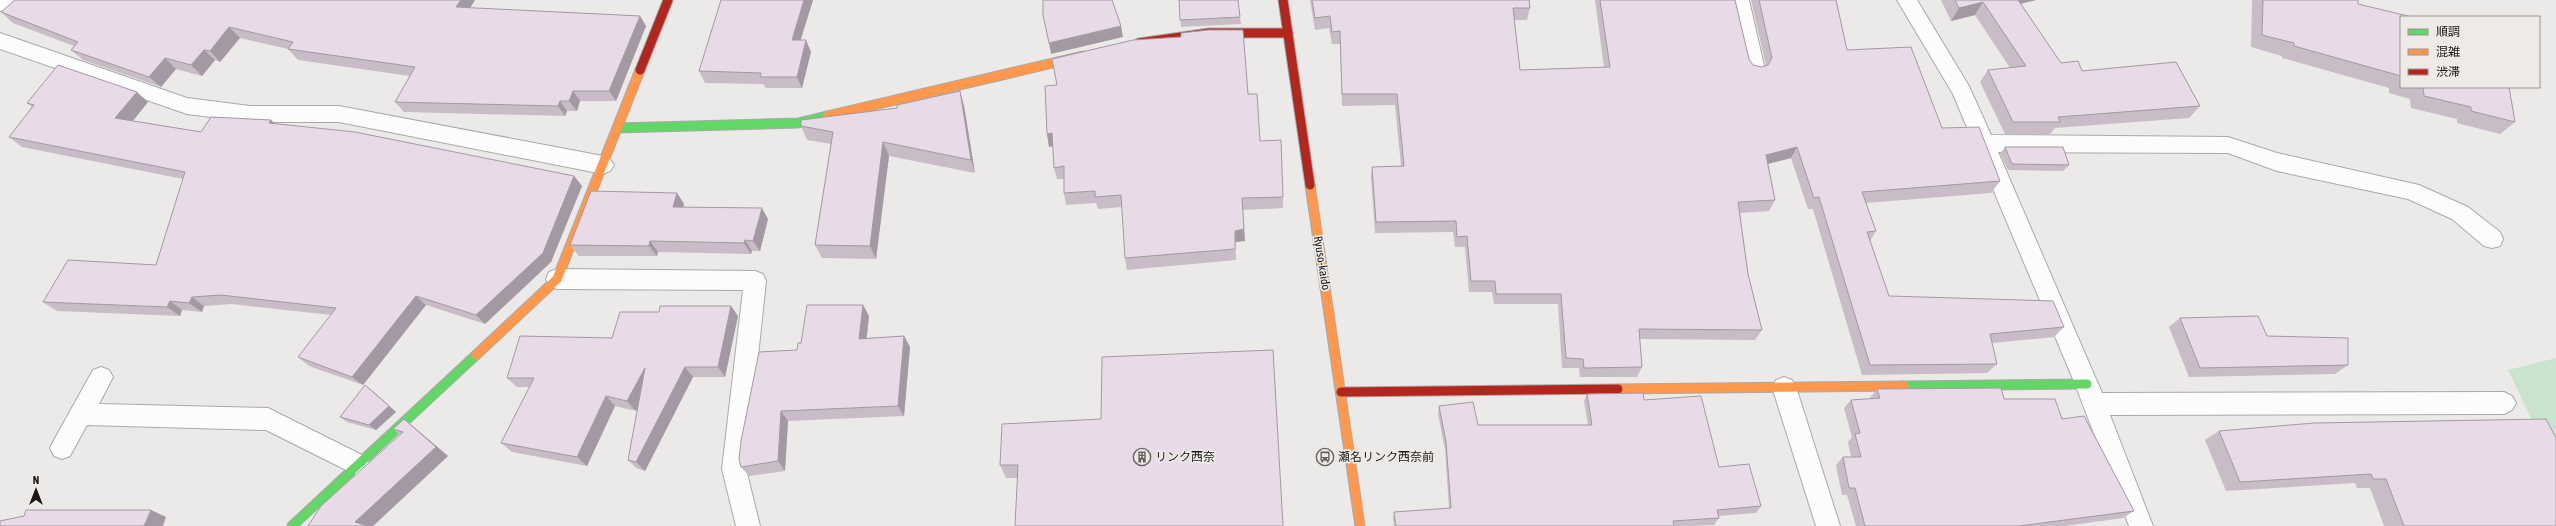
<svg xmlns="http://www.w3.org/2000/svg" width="2556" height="526" viewBox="0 0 2556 526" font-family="'Asap Condensed','Noto Sans JP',sans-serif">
<rect width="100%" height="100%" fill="#eceae8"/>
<polygon fill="#c9e3ce" points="2556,358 2556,470 2508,370"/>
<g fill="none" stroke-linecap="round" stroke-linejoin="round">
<defs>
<g id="street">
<polygon points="0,0 14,0 7,9 0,11"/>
<polygon points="1729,0 1749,0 1765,70 1762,76 1755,78 1748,76 1745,70"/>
<polygon points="1897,0 1917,0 1969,86 1991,135 2228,137 2277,153 2419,185 2468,207 2500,232 2503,239 2500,246 2492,248 2484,246 2452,219 2408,199 2277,171 2228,153 1998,152 2102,393 2504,392 2512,396 2516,403 2512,410 2504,414 2110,415 2153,526 2129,526 2075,384 1953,94"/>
<polygon points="0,33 187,98 250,106 339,106 603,156 610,159 614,165 610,171 603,174 339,122 250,122 187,114 0,49"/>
<polygon points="557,269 755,271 763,274 766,281 746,469 760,526 736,526 722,469 743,290 557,289 549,286 546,279 549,272"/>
<polygon points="101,367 109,370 113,377 99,404 268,408 366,457 370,465 366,473 358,476 266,430 87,425 70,456 62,459 54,456 50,448 54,440 93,370"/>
<polygon points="1784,377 1792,380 1796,387 1840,526 1816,526 1772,387 1776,380"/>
</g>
<g id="fast">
<polyline points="618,128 798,123 827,116"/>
<polyline points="1903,386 2087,384"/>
<polyline points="292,526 476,355"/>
</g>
<g id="slow">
<polyline points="827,116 1083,56"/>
<polyline points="1310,185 1360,526"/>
<polyline points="476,355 557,279 640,70"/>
<polyline points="1618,389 1903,386"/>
</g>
<g id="jam">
<polyline points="1283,0 1310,185"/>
<polyline points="1139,43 1209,33 1288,33"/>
<polyline points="640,70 668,0"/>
<polyline points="1341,392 1618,389"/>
</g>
</defs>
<use href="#street" stroke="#aba9a8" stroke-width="2"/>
<use href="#fast" stroke="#aba9a8" stroke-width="11"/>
<use href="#slow" stroke="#aba9a8" stroke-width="11"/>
<use href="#jam" stroke="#aba9a8" stroke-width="11"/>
<use href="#street" fill="#fcfcfc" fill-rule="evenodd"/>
<use href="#fast" stroke="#63d668" stroke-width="9"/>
<use href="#slow" stroke="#ff974d" stroke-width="9"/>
<use href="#jam" stroke="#b3261e" stroke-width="9"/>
</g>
<g fill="#c8bcc7">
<polygon points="721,0 813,0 800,40 811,52 802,88 766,88 763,84 705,83 699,71"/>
<polygon points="1179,0 1240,17 1241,24 1181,27"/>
<polygon points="1310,0 1529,0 1530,8 1527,20 1514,20 1520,70 1604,67 1595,0 1735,0 1749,59 1753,65 1761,67 1766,66 1751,0 1836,0 1847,50 1942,128 2000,181 1991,193 1866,203 1876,231 1870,241 1889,296 2064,327 2054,337 1992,343 1997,364 1987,373 1862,375 1813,209 1808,209 1791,158 1768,164 1775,200 1769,211 1740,213 1748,274 1762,330 1755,340 1640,339 1642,367 1637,377 1580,377 1579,368 1562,368 1558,304 1494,304 1492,292 1469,292 1465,247 1455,247 1453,232 1375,233 1371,178 1372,167 1401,166 1395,105 1342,106 1340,44 1332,44 1329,28 1315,30"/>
<polygon points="1941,0 2036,0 2021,4 2061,63 2082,71 2200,106 2189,118 2055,128 2050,134 2005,134 1980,82 1988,70 2010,68 1975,15 1951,21"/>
<polygon points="2252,0 2358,0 2358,4 2401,17 2401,87 2509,87 2515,122 2500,134 2457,123 2457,119 2411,108 2410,99 2389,93 2389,88 2282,58 2282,56 2251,47"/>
<polygon points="470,8 640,16 646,26 616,101 580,101 577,111 567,111 565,116 404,112 395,102 410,76 298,60 288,49 240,38 220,62 215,60 202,76 176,69 161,87 83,60 71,50 74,46 13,23 1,12"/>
<polygon points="960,91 964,106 975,173 889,156 876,259 822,258 815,245 831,144 807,140 801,126 897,108"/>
<polygon points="1248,94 1260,141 1283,197 1283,208 1243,210 1245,241 1235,242 1236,260 1127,270 1125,258 1122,207 1098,209 1096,203 1066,205 1064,193 1064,179 1057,179 1054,168 1053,146 1049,147 1047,134"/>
<polygon points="148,102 133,121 201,132 271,120 275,124 574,176 582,186 551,262 485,324 426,305 363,385 309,366 298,357 331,315 232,304 204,306 202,312 182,310 180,316 57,311 43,302 156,265 183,179 22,147 9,137 32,107 27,103"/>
<polygon points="2005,147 2069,165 2063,171 2008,170 2000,154"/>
<polygon points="677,193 684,204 684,207 768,219 760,251 752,251 751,254 658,252 657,256 579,256 570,245"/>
<polygon points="863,305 869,316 867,338 904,336 910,347 904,416 788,421 785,471 749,476 741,467 801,343"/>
<polygon points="731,306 738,316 725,377 693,377 645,471 636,468 628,460 638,407 636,411 615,406 587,466 512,452 501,443 530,387 517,387 507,378 612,338 659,312"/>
<polygon points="2180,318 2267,336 2348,365 2335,374 2189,377 2169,327"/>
<polygon points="1273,350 1017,478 1006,478 1000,465 1101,419"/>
<polygon points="1877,389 2004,399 2062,419 2134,511 2123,518 2065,526 1856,526 1847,495 1842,495 1836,465 1843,457 1851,457 1848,442 1852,437 1844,408 1851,400 1870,399 1870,398"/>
<polygon points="372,390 396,412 376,430 347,422 340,417"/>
<polygon points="1587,394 1644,400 1719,467 1761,506 1756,513 1718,516 1719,518 1714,525 1690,526 1394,526 1393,518 1394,512 1449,508 1445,450 1438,414 1439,406 1478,425 1588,425 1584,401"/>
<polygon points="404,419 415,428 448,456 373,526 308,526 400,435 393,429"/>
<polygon points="2219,431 2556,526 2384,526 2370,488 2357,488 2355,483 2226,491 2205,440"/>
</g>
<g fill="#a299a2">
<polygon points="461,0 475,0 464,18 456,7"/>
<polygon points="804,0 813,0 797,52 792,40"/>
<polygon points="2011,0 2036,0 2006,7"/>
<polygon points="1983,2 1975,15 1951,21 1959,8"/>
<polygon points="640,16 646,26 616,101 609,91"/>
<polygon points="1121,26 1123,37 1051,54 1049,43"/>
<polygon points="229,27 240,38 220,62 210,51"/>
<polygon points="806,40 811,52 802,88 797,77"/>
<polygon points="204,50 215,60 202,76 191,65"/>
<polygon points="165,58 176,69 161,87 149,77"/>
<polygon points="573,91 580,101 577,111 569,101"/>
<polygon points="960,91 964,106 975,173 971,160"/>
<polygon points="137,92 148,102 127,128 115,118"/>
<polygon points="560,101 567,111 565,116 558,106"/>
<polygon points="271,120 282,130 269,123"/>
<polygon points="1052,133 1055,146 1049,147 1047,134"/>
<polygon points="883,142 889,156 876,259 870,246"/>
<polygon points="1797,147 1791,158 1760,166 1766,155"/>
<polygon points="574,176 582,186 551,262 485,324 476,315"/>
<polygon points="677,193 684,204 681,218 673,207"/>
<polygon points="762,208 768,219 760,251 753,241"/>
<polygon points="1244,229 1245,241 1235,242 1236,260 1235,231"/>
<polygon points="745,240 752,251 751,254 744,243"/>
<polygon points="650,241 658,252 657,256 649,246"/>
<polygon points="416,296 426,305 363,385 352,377"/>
<polygon points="192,297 204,306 202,312 189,303"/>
<polygon points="170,301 182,310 180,316 167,307"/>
<polygon points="863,305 869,316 865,350 859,339"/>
<polygon points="731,306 738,316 725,377 718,367"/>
<polygon points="904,336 910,347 904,416 898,406"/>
<polygon points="685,367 693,377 645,471 636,462"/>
<polygon points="645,368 653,377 636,411 627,401"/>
<polygon points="365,385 396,412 376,430 369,425"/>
<polygon points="606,396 615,406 587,466 577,457"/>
<polygon points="781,411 788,421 785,471 778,461"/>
<polygon points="404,419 415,428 448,456 373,526 360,526 355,522 436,447"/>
<polygon points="151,510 166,517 163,526 144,526"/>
</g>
<g fill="#e8dbe7" stroke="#a299a2">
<polygon points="15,0 461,0 456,7 640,16 609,91 573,91 569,101 560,101 558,106 395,102 415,67 288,49 293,42 229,27 210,51 204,50 191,65 165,58 149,77 71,50 78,42 1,12"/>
<polygon points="721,0 804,0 792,40 806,40 797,77 760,77 761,73 699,71"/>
<polygon points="1043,0 1112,0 1121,26 1049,43 1043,15"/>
<polygon points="1179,0 1238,0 1240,17 1180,20"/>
<polygon points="1312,0 1529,0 1530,8 1513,8 1520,70 1610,67 1600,0 1735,0 1749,59 1753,65 1761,67 1768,65 1772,58 1759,0 1836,0 1847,50 1911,47 1942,128 1979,127 2000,181 1862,192 1876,231 1867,232 1889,296 2053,301 2064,327 1990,334 1997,364 1870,365 1819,197 1814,198 1797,147 1766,155 1775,200 1738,202 1748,274 1762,330 1639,329 1642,367 1584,368 1583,359 1566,358 1561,294 1496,294 1495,281 1471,281 1467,236 1457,237 1456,221 1376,222 1372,167 1404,166 1397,94 1342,94 1340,31 1332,32 1330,16 1315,18"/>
<polygon points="1955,0 2018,0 2061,63 2078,61 2082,71 2176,62 2200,106 2058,117 2060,122 2013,122 1988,70 2026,66 1983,2 1959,8"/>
<polygon points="2263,0 2358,0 2358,4 2412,17 2401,17 2401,76 2294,46 2294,43 2262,35"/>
<polygon points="1208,30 1243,30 1248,94 1257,94 1260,141 1281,140 1283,197 1242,198 1244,229 1235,231 1235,249 1125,258 1121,195 1095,197 1095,191 1064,193 1064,166 1054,168 1052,133 1047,134 1045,86 1057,85 1052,59 1133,40 1181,37 1181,33"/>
<polygon points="58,65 137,92 115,118 201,132 211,117 271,120 269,123 355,132 574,176 543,253 476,315 416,296 352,377 298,357 336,308 221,295 192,297 189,303 170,301 167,307 43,302 68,260 156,265 185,172 9,137 34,105 27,103"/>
<polygon points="2423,87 2509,87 2515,122 2471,111 2471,107 2424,96"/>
<polygon points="960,91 971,160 883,142 870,246 815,245 833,132 801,126 801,120 897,108 897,105"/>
<polygon points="2005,147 2063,147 2069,165 2012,164"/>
<polygon points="591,191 677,193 673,207 762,208 753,241 745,240 744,243 650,241 649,246 570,245"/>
<polygon points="807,305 863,305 859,339 904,336 898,406 781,411 778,461 741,467 739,459 741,441 759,352 797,350 798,343 801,343"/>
<polygon points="660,306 731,306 718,367 685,367 636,462 628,460 645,368 627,401 606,396 577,457 501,443 534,378 507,378 520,336 612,338 620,312 659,312"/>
<polygon points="2258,316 2267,336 2348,338 2348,365 2200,368 2180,318"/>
<polygon points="1273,350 1283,526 1015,526 1018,465 1000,465 1002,424 1101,419 1102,357"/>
<polygon points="365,385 389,406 369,425 340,417"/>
<polygon points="2001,388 2004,399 2055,399 2062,419 2084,416 2134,511 2019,526 1865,526 1855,488 1849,488 1843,457 1861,457 1855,434 1860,433 1851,400 1880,398 1877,389"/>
<polygon points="1643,393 1644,400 1701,396 1719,467 1749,464 1761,506 1717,510 1719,518 1673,521 1674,526 1396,526 1394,512 1451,508 1446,442 1439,406 1473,402 1478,425 1592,425 1587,394"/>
<polygon points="404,419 436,447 355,522 368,526 308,526 321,506 403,432 393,429"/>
<polygon points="2546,419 2556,438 2556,526 2404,526 2386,479 2373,479 2371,474 2240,482 2219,431 2314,423"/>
<polygon points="26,510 151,510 144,526 0,526 0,521 24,516"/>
</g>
<defs>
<symbol id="building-ring" viewBox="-11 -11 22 22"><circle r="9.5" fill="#eeeae6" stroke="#646261" stroke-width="1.5"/><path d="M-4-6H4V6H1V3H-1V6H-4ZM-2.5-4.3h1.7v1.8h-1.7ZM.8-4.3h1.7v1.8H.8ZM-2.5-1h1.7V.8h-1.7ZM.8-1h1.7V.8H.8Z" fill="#646261"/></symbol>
<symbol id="bus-ring" viewBox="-11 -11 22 22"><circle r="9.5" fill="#eeeae6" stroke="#646261" stroke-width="1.5"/><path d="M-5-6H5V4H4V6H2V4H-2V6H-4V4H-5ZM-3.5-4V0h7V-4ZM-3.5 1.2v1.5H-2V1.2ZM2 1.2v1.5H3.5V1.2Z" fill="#646261"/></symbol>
</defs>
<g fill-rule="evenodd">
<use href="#building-ring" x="1132" y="447" width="20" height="20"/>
<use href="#bus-ring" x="1315" y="447" width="20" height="20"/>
</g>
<g text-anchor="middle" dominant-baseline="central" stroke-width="3.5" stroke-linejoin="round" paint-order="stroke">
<g font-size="12" fill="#1b1918" stroke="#eeeae6">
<text transform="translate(1322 263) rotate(81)">Ryuso-kaido</text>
</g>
<g font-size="12" fill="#1b1918" stroke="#eeeae6" text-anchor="start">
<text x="1155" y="457">リンク西奈</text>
<text x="1338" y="457">瀬名リンク西奈前</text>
</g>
</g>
<rect x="2400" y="16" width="140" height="72" fill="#eeeae6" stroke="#9a9694"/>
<rect x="2408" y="29" width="20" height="6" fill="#63d668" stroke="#9a9694"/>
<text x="2436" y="36" font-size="12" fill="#1b1918">順調</text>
<rect x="2408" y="49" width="20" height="6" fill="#ff974d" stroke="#9a9694"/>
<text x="2436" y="56" font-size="12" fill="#1b1918">混雑</text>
<rect x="2408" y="69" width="20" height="6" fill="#b3261e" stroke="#9a9694"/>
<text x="2436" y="76" font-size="12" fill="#1b1918">渋滞</text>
<g transform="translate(36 490)" stroke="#eeeae6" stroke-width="3" paint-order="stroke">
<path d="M0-3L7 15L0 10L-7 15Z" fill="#1b1918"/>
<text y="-6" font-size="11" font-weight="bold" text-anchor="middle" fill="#1b1918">N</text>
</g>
</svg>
